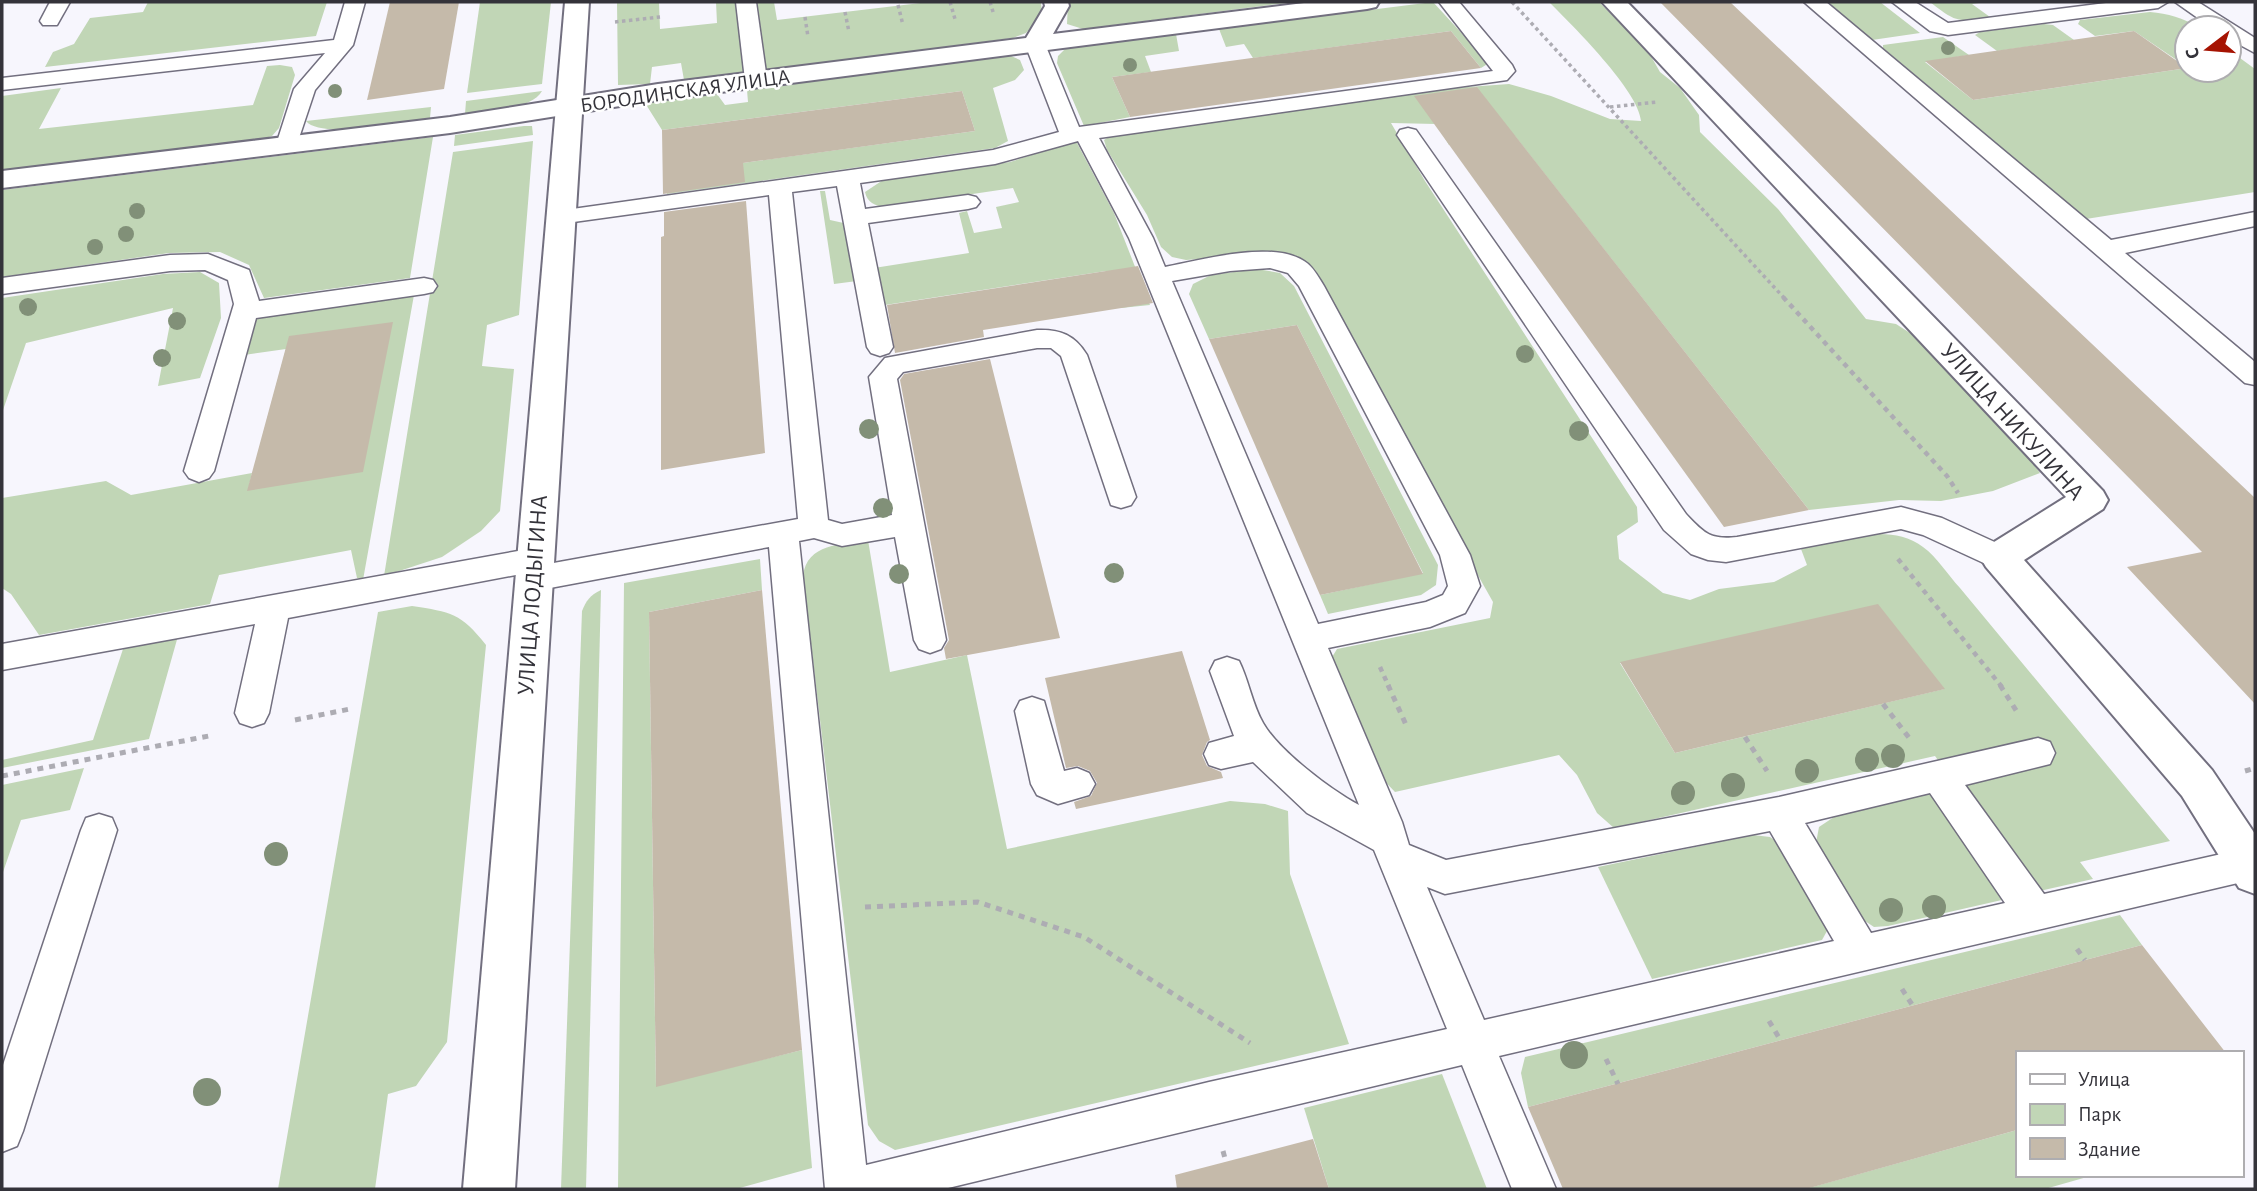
<svg xmlns="http://www.w3.org/2000/svg" width="2257" height="1191" viewBox="0 0 2257 1191" font-family="'Alegreya Sans',sans-serif">
<rect width="100%" height="100%" fill="#f7f6fd"/>
<g fill="#c1d6b6" fill-rule="evenodd">
<polygon points="148,2 327,2 316,36 45,67 53,52 74,44 90,18 143,12"/>
<polygon points="480,2 551,2 542,84 467,93"/>
<polygon points="617,2 659,2 660,29 717,23 716,2 738,2 745,72 684,80 681,63 652,67 650,84 618,85"/>
<polygon points="757,2 774,2 777,20 929,2 1041,2 1042,15 1026,33 1013,38 766,70"/>
<polygon points="1068,2 1293,2 1083,29 1067,24"/>
<polygon points="1433,2 1489,63 1481,68 1451,31 1253,58 1244,44 1226,47 1219,29"/>
<path d="M1549,2H1599L1648,51L1660,72L1680,88L1699,115L1700,132L1778,209L1866,319L1896,324L1921,340L1993,411L2040,473L1993,491L1941,501L1899,500L1809,510L1515,136L1449,145L1436,124L1391,123L1425,181L1637,507L1638,522L1617,536L1619,559L1663,593L1690,600L1719,589L1774,582L1807,565L1801,549C1840,541 1887,521 1923,547C1937,557 1948,575 1960,588L2170,841L2080,862L2093,879L2035,892L1935,756L1614,828L1597,813L1577,775L1559,755L1395,792L1375,771L1329,662L1337,649L1490,618L1493,602L1304,266L1281,252L1186,260L1172,257L1161,247L1147,215L1107,150L1104,140L1110,136L1454,88L1509,84L1551,96L1610,119L1641,121C1639,91 1572,25 1549,2ZM1620,663L1944,689L1675,753Z"/>
<polygon points="1828,2 1880,2 1920,33 1872,40"/>
<path d="M1930,2H1986L1972,4L1990,17C1957,22 1957,23 1930,2Z"/>
<path d="M2150,12C2168,14 2183,17 2199,28H2187V67L2134,31L2095,36L2078,24L2080,20Z"/>
<polygon points="2044,24 2053,25 2074,40 1997,51 1975,35 1980,32"/>
<polygon points="1176,34 1179,51 1145,56 1151,72 1112,77 1130,117 1084,126 1057,63 1058,56 1065,49"/>
<polygon points="1943,37 1969,55 1925,62 1973,100 2187,68 2229,70 2229,50 2255,69 2255,192 2086,219 1883,48 1883,45"/>
<polygon points="1011,56 1020,60 1024,70 1015,80 993,88 1008,141 995,148 667,194 663,174 975,131 962,91 662,130 645,103 717,94 725,105 748,102 747,90"/>
<polygon points="280,65 292,67 295,75 279,128 272,136 257,141 2,171 2,96 61,88 39,129 253,105 267,66"/>
<path d="M542,91C532,110 485,111 465,114L466,101Z"/>
<path d="M431,107L430,118C406,121 321,140 306,121Z"/>
<polygon points="524,126 532,126 533,135 454,146 455,135"/>
<polygon points="433,137 410,278 264,298 249,265 220,252 169,253 2,277 2,190"/>
<polygon points="533,141 519,315 487,325 482,366 514,369 500,511 481,531 442,557 384,576 453,152"/>
<path d="M1072,142L1077,143L1114,213L1150,305L1121,308L1106,271L885,305L874,268L969,253L959,213L967,211L974,233L1002,228L996,207L1019,202L1013,188L885,207C875,206 867,202 865,192L883,180L1010,162Z"/>
<polygon points="820,191 825,191 830,220 848,224 857,281 834,284"/>
<polygon points="1257,269 1280,273 1294,286 1438,565 1436,585 1421,595 1328,614 1320,595 1423,573 1297,325 1209,339 1189,294 1193,284 1211,275"/>
<polygon points="200,272 219,283 221,318 200,378 158,386 173,308 26,343 2,413 2,298 163,274"/>
<polygon points="414,295 363,580 357,578 351,550 219,575 210,604 39,635 11,594 2,588 2,498 106,481 131,495 252,473 248,490 286,349 244,355 255,317"/>
<path d="M868,540L890,672L967,655L1007,849L1230,801L1265,804L1288,811L1290,874L1349,1044L895,1150L879,1141L868,1125L803,576C807,543 841,545 868,540Z"/>
<polygon points="760,559 762,590 649,612 656,1086 802,1050 812,1168 736,1189 618,1189 624,583"/>
<path d="M601,590L586,1189H561L582,611C586,601 590,595 601,590Z"/>
<path d="M412,606C451,612 461,613 486,645L447,1042L416,1086L388,1094L375,1189H278L378,612Z"/>
<polygon points="178,636 149,739 2,768 2,760 93,740 124,646"/>
<polygon points="84,768 70,810 21,820 2,875 2,785"/>
<polygon points="1939,790 2015,897 1888,926 1874,927 1862,919 1816,843 1819,827 1846,809"/>
<polygon points="1753,835 1770,837 1786,848 1823,909 1827,931 1822,940 1652,979 1598,867"/>
<polygon points="2120,915 2142,945 1528,1107 1521,1073 1525,1057"/>
<polygon points="1442,1074 1487,1189 1329,1189 1304,1108"/>
<polygon points="2017,1130 2017,1175 2094,1175 2045,1189 1805,1189"/>
</g>
<g fill="#c5baaa">
<polygon points="390,2 459,2 444,89 367,100"/>
<polygon points="1660,2 1730,2 2255,498 2255,704 2127,567 2202,552"/>
<polygon points="1451,31 1481,68 1130,117 1112,77"/>
<polygon points="2134,31 2187,68 1973,100 1925,61"/>
<polygon points="1477,87 1809,510 1724,527 1414,96"/>
<polygon points="962,91 975,131 743,163 745,182 663,194 662,130"/>
<polygon points="746,201 765,453 661,470 661,237 664,236 664,212"/>
<polygon points="1138,266 1153,303 983,330 984,337 895,353 887,305"/>
<polygon points="393,322 363,472 247,491 289,336"/>
<polygon points="1297,325 1397,522 1423,574 1320,595 1209,339"/>
<polygon points="990,359 1060,638 946,659 944,648 949,640 900,380 904,374"/>
<polygon points="762,590 802,1050 656,1087 649,612"/>
<polygon points="1878,604 1945,689 1675,753 1620,662"/>
<polygon points="1182,651 1210,740 1207,742 1202,755 1207,766 1221,772 1223,778 1076,809 1074,802 1091,796 1097,783 1090,771 1078,766 1066,768 1045,678"/>
<polygon points="2142,945 2226,1053 2017,1053 2017,1130 1806,1189 1563,1189 1528,1107"/>
<polygon points="1313,1139 1329,1189 1177,1189 1175,1175"/>
</g>
<g fill="none" stroke-linecap="round" stroke-linejoin="round">
<defs>
<g id="service">
<polygon points="50,2 70,2 57,25 43,25 40,21"/>
<polygon points="345,2 365,2 353,45 315,90 295,150 279,150 276,145 294,89 325,53 2,90 2,78 334,40"/>
<polygon points="736,2 756,2 767,80 764,85 748,85 745,80"/>
<path d="M1439,2H1459L1512,65L1515,71L1507,80L1099,138L1153,238L1165,267C1202,260 1271,240 1304,261C1313,266 1319,278 1324,286L1470,555L1480,586L1465,613L1430,627L1328,648L1402,822L1409,845L1446,860L1779,797L2038,738L2050,742L2055,753L2050,764L1965,785L2044,894L2248,848L2255,851V879L1499,1056L1556,1189H1512L1462,1065L944,1189H825L769,547L534,591L523,588L518,579L521,574L288,618L269,713L264,723L252,727L240,723L235,713L255,624L2,670V644L535,548L546,552L550,560L548,564L798,519L769,195L559,224L551,222L547,217L551,212L993,150L1059,132L1025,44L1028,40H1042L1045,44L1079,127L1493,71ZM1078,141L1129,238L1359,805C1331,790 1279,751 1263,723C1252,704 1249,681 1239,661L1227,657L1215,661L1210,671L1234,736L1209,743L1204,754L1209,765L1221,769L1253,762L1307,813L1374,850L1447,1029L1209,1082L866,1165L799,541L814,538L842,546L895,537L914,640L919,649L930,653L941,649L946,640L897,379L903,372L1037,348H1051L1061,356L1111,505L1121,508L1131,505L1136,497L1087,355C1075,335 1060,329 1037,330L885,358L869,377L892,515L842,524L828,520L792,192L837,186L867,347L871,353L880,356L889,353L893,347L868,223L968,209L976,207L980,202L976,197L968,195L865,209L860,183L995,164ZM1270,268L1288,273L1299,286L1440,555L1448,586L1443,595L1426,602L1318,624L1172,281L1230,271ZM1930,793L2005,903L1871,933L1805,823ZM1770,831L1834,941L1484,1020L1427,887L1445,894Z"/>
<polygon points="1804,2 1826,2 2111,240 2255,212 2255,226 2125,253 2255,362 2255,385 2245,383"/>
<polygon points="1892,2 1915,2 1948,23 2114,2 2168,2 2158,8 1948,35 1930,31"/>
<polygon points="2175,2 2198,2 2255,38 2255,53 2229,39 2229,28 2212,28"/>
<path d="M1408,128L1416,130L1686,514C1704,533 1710,540 1737,537L1901,507L1942,518L2010,549L2014,557L2010,565L1999,569L1988,565L1923,535L1901,529L1726,562L1708,560L1691,554L1664,530L1397,135L1400,130Z"/>
<polygon points="208,254 249,270 259,301 424,278 433,280 437,286 433,292 424,294 256,318 214,471 209,478 199,482 189,478 184,471 234,304 228,280 205,270 170,271 2,294 2,278 170,255"/>
<polygon points="1032,697 1044,701 1064,771 1077,768 1089,773 1095,784 1089,795 1058,804 1037,795 1031,784 1015,711 1020,701"/>
<polygon points="99,814 112,818 117,830 23,1131 17,1146 2,1152 2,1068 81,830 86,818"/>
</g>
<g id="minor">
<polygon points="1044,2 1068,2 1069,6 1053,34 1312,2 1379,2 1376,7 1367,9 658,100 450,133 2,188 2,171 450,117 658,84 1026,38 1045,6"/>
<polygon points="1602,2 1627,2 2103,491 2108,500 2103,509 2024,560 2212,770 2255,834 2255,894 2239,888 2182,796 1986,567 1980,557 1986,547 2066,497"/>
</g>
<polygon id="secondary" points="565,2 589,2 515,1189 463,1189"/>
</defs>
<use href="#service" stroke="#726f7f" stroke-width="3"/>
<use href="#minor" stroke="#726f7f" stroke-width="4"/>
<use href="#secondary" stroke="#726f7f" stroke-width="4"/>
<g stroke="#adacb3" stroke-width="3.5" stroke-dasharray="3.5 3.5" stroke-linecap="butt">
<polyline points="950,2 955,19"/>
<polyline points="990,2 994,15"/>
<polyline points="1512,2 1785,299"/>
<polyline points="898,5 903,25"/>
<polyline points="845,12 849,32"/>
<polyline points="805,17 808,37"/>
<polyline points="615,22 660,17"/>
<polyline points="1610,107 1657,102"/>
</g>
<g stroke="#adacb3" stroke-width="4.5" stroke-dasharray="5 5" stroke-linecap="butt">
<polyline points="1783,297 1947,476 1958,493"/>
<polyline points="1898,559 2002,687"/>
<polyline points="1380,667 1389,687"/>
</g>
<g stroke="#adacb3" stroke-width="5" stroke-dasharray="6 6" stroke-linecap="butt">
<polyline points="1388,685 1407,727"/>
<polyline points="2000,685 2019,715"/>
<polyline points="1883,704 1910,739"/>
<polyline points="295,720 350,709"/>
<polyline points="1745,737 1767,771"/>
<polyline points="2245,771 2255,768"/>
<polyline points="2,776 214,735"/>
<polyline points="865,907 978,902 1084,937 1250,1043"/>
<polyline points="2077,949 2085,960"/>
<polyline points="1902,989 1913,1006"/>
<polyline points="1769,1021 1781,1041"/>
<polyline points="1606,1059 1618,1084"/>
<polyline points="1223,1151 1226,1162"/>
</g>
<use href="#service" fill="#fff" fill-rule="evenodd"/>
<use href="#minor" fill="#fff" fill-rule="evenodd"/>
<use href="#secondary" fill="#fff" fill-rule="evenodd"/>
</g>
<g fill="#819078">
<circle cx="1948" cy="48" r="7"/>
<circle cx="1130" cy="65" r="7"/>
<circle cx="335" cy="91" r="7"/>
<circle cx="137" cy="211" r="8"/>
<circle cx="126" cy="234" r="8"/>
<circle cx="95" cy="247" r="8"/>
<circle cx="28" cy="307" r="9"/>
<circle cx="177" cy="321" r="9"/>
<circle cx="1525" cy="354" r="9"/>
<circle cx="162" cy="358" r="9"/>
<circle cx="869" cy="429" r="10"/>
<circle cx="1579" cy="431" r="10"/>
<circle cx="883" cy="508" r="10"/>
<circle cx="1114" cy="573" r="10"/>
<circle cx="899" cy="574" r="10"/>
<circle cx="1893" cy="756" r="12"/>
<circle cx="1867" cy="760" r="12"/>
<circle cx="1807" cy="771" r="12"/>
<circle cx="1733" cy="785" r="12"/>
<circle cx="1683" cy="793" r="12"/>
<circle cx="276" cy="854" r="12"/>
<circle cx="1934" cy="907" r="12"/>
<circle cx="1891" cy="910" r="12"/>
<circle cx="1574" cy="1055" r="14"/>
<circle cx="207" cy="1092" r="14"/>
</g>
<g text-anchor="middle" dominant-baseline="central" stroke-width="5" stroke-linejoin="round" paint-order="stroke">
<g font-size="21" fill="#34333a" stroke="#fff">
<text transform="translate(685 91) rotate(-8)">БОРОДИНСКАЯ УЛИЦА</text>
</g>
<g font-size="24" fill="#34333a" stroke="#fff">
<text transform="translate(2012 422) rotate(48)">УЛИЦА НИКУЛИНА</text>
<text transform="translate(533 595) rotate(-86)">УЛИЦА ЛОДЫГИНА</text>
</g>
</g>
<rect width="2257" height="1191" fill="none" stroke="#34333a" stroke-width="7"/>
<rect x="2016" y="1051" width="228" height="126" fill="#ffffff" stroke="#aeadb0" stroke-width="2"/>
<rect x="2030" y="1074" width="35" height="10" fill="#ffffff" stroke="#aeadb0" stroke-width="2"/>
<text x="2078" y="1086" font-size="21" fill="#34333a">Улица</text>
<rect x="2030" y="1104" width="35" height="21" fill="#c1d6b6" stroke="#aeadb0" stroke-width="2"/>
<text x="2078" y="1121" font-size="21" fill="#34333a">Парк</text>
<rect x="2030" y="1138" width="35" height="21" fill="#c5baaa" stroke="#aeadb0" stroke-width="2"/>
<text x="2078" y="1156" font-size="21" fill="#34333a">Здание</text>
<g transform="translate(2208 49) rotate(254)"><circle r="33" fill="#ffffff" stroke="#aeadb0" stroke-width="2"/>
<path d="M0-5L12 26L0 18L-12 26Z" fill="#a61302"/>
<text y="-10" font-size="19" font-weight="bold" text-anchor="middle" fill="#34333a">С</text>
</g>
</svg>
